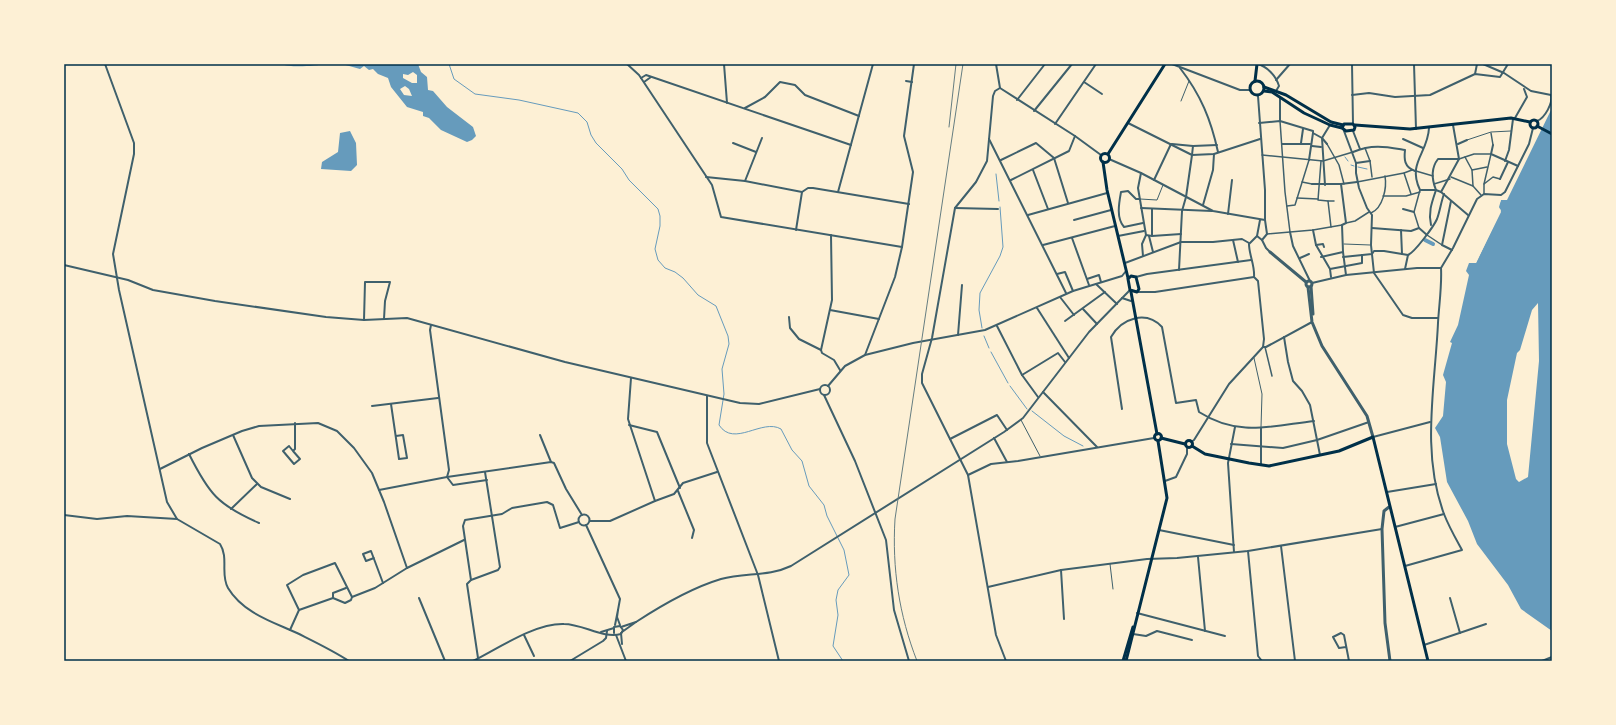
<svg xmlns="http://www.w3.org/2000/svg" width="1616" height="725" viewBox="0 0 1616 725" font-family="'Open Sans',sans-serif">
<rect width="100%" height="100%" fill="#fdf0d5"/>
<g fill="#669bbc" fill-rule="evenodd">
<path d="M281,64H325C316,66 290,68 281,64Z"/>
<path d="M342,64H418L421,72L427,77L428,90L433,91L447,107L473,127L476,136L472,140L467,142L441,130L429,118L423,116V112L407,107L391,87L388,78L378,74L373,69L369,70L364,66L360,69ZM413,72L417,75V83H412L403,78V74L408,75ZM405,86L409,89L412,96L404,95L400,89Z"/>
<path d="M1552,108V631L1521,609L1508,585L1477,544L1468,521L1447,482L1440,437L1435,428L1443,416L1446,382L1443,375L1452,343L1450,342L1458,325L1469,275L1466,271L1469,263H1476L1501,210L1498,207L1501,200H1507ZM1538,303L1539,361L1528,477L1519,482L1516,479L1507,444V400L1517,353L1520,350L1532,310Z"/>
<polygon points="350,131 356,143 357,165 351,171 321,169 322,162 338,152 340,133"/>
</g>
<polygon fill="#fdf0d5" points="1500,199 1501,200 1499,207 1501,212 1476,263 1469,263 1468,262 1469,261 1474,262 1499,211 1496,207"/>
<g fill="none" stroke-linecap="round" stroke-linejoin="round">
<g stroke="#669bbc" stroke-width="1">
<path d="M449,64L454,79L475,94L519,100L578,113L587,122L591,135L596,143L622,169L629,180L658,209L660,216V226L655,249L658,260L665,268L675,272L683,278L698,295L716,306L728,336L729,344L722,369L724,394L719,425C734,448 762,418 781,429L792,450L802,461L809,486L824,505L827,516L844,550L849,575L838,590L836,600L838,615L833,646L843,661"/>
<polyline points="1345,157 1348,161"/>
<polyline points="1351,165 1354,166"/>
<polyline points="1358,167 1367,169"/>
<polyline points="996,174 999,201"/>
<polyline points="982,328 979,310 980,293 1000,256 1003,247 1000,207"/>
<polyline points="984,336 989,348"/>
<polyline points="991,352 1008,383"/>
<polyline points="1010,386 1027,409"/>
<polyline points="1032,411 1064,436 1083,446"/>
</g>
<polyline stroke="#669bbc" stroke-width="4" points="1425,240 1433,244"/>
<g stroke="#3f606c" stroke-width="1">
<polyline points="1181,101 1189,81"/>
<polyline points="1467,140 1491,132 1511,131"/>
<polyline points="1140,199 1157,200 1163,185"/>
<polyline points="1344,244 1370,245"/>
<polyline points="1254,358 1262,394 1261,427"/>
<polyline points="1021,420 1040,456"/>
<polyline points="1110,564 1113,589"/>
</g>
<g stroke="#3f606c" stroke-width="1.5">
<polyline points="1280,121 1285,192 1290,232"/>
<polyline points="1491,133 1493,145"/>
<polyline points="1327,144 1339,165 1344,184"/>
<polyline points="1365,148 1370,161 1372,177"/>
<polyline points="1262,155 1323,161 1353,152"/>
<polyline points="1465,157 1472,170 1487,167"/>
<polyline points="1459,159 1474,154 1491,154 1484,184"/>
<polyline points="1321,161 1318,200 1328,201 1331,227"/>
<polyline points="1472,170 1473,186"/>
<polyline points="1416,171 1433,176"/>
<polyline points="1404,173 1411,194"/>
<polyline points="1451,177 1473,186 1481,195"/>
<polyline points="1302,182 1312,184"/>
<polyline points="1357,182 1404,173 1412,170"/>
<polyline points="1434,184 1450,179"/>
<polyline points="1484,194 1484,184 1493,177 1500,179"/>
<polyline points="1383,196 1406,196 1420,192"/>
<polyline points="1297,198 1318,199"/>
<polyline points="1328,201 1334,201"/>
<polyline points="1287,206 1295,205 1309,160"/>
<path d="M1371,213C1383,208 1387,188 1385,176"/>
<polyline points="1346,223 1355,221 1369,212"/>
<polyline points="1419,228 1414,212 1420,190"/>
<polyline points="1267,234 1313,230 1342,225"/>
<polyline points="1427,235 1442,245"/>
<polyline points="1265,347 1272,376"/>
</g>
<g stroke="#3f606c" stroke-width="2">
<path d="M105,64L134,143V154L113,254L119,290L167,502L177,519L220,544C229,558 220,574 228,588C243,613 273,622 297,633C315,642 332,650 349,661"/>
<polyline points="627,64 639,75 712,185 721,217 902,247"/>
<polyline points="724,64 727,103"/>
<polyline points="996,64 1000,88"/>
<polyline points="1172,64 1240,90 1250,90"/>
<path d="M1257,64C1267,66 1276,76 1279,86L1276,91"/>
<polyline points="1352,64 1353,124"/>
<polyline points="1414,64 1416,129"/>
<polyline points="1483,64 1504,73 1531,91 1551,95"/>
<path d="M1180,68C1201,95 1211,120 1218,152"/>
<polyline points="1475,74 1477,64"/>
<polyline points="641,78 646,75 652,77 851,145"/>
<polyline points="1276,80 1290,64"/>
<polyline points="906,81 912,82"/>
<polyline points="644,82 651,77"/>
<polyline points="1084,82 1102,94"/>
<polyline points="1000,88 995,91 993,96 987,161 976,182 955,208 932,338 922,374 922,383 968,475 996,635 1006,661"/>
<polyline points="1000,88 1075,136 1101,155"/>
<polyline points="1352,95 1369,93 1395,97 1430,95 1475,74 1500,77 1508,64"/>
<polyline points="1258,96 1265,190 1265,220"/>
<polyline points="1017,100 1045,64"/>
<polyline points="745,108 765,97 780,82 795,85 805,95 859,116"/>
<polyline points="1034,111 1072,64"/>
<polyline points="1515,118 1527,97 1524,89"/>
<polyline points="1280,121 1280,97"/>
<path d="M1537,121C1545,118 1553,103 1551,95"/>
<polyline points="1128,123 1192,155 1186,197 1182,211 1179,270"/>
<polyline points="1259,123 1280,121 1313,131 1313,133 1322,138 1327,144"/>
<polyline points="1055,124 1096,64"/>
<path d="M1429,128C1428,153 1407,163 1420,190H1436L1441,192L1468,215"/>
<polyline points="1344,131 1356,163 1356,173 1359,188 1367,208 1372,215 1371,245 1374,273 1403,315 1412,318 1438,318"/>
<polyline points="1353,131 1360,149"/>
<polyline points="989,139 1066,293"/>
<polyline points="1403,139 1423,148"/>
<polyline points="733,143 756,152"/>
<polyline points="1301,143 1303,129"/>
<polyline points="1172,144 1193,146 1217,145"/>
<polyline points="1282,144 1310,144"/>
<polyline points="1458,144 1467,140"/>
<polyline points="1493,145 1491,154 1518,166"/>
<polyline points="1193,146 1192,155 1214,154 1260,139"/>
<polyline points="1312,146 1321,147"/>
<path d="M1353,152C1373,144 1386,147 1405,150C1404,159 1404,167 1415,171"/>
<polyline points="1109,159 1141,173 1213,211 1265,220 1267,234 1262,240 1257,236 1260,220"/>
<polyline points="1001,160 1036,143 1054,158 1068,203"/>
<polyline points="1309,160 1313,133"/>
<polyline points="1505,161 1509,150 1513,119"/>
<polyline points="1356,163 1370,161"/>
<polyline points="1033,170 1048,209"/>
<polyline points="1141,173 1138,188 1146,235"/>
<polyline points="706,177 745,181 802,192 808,188 813,188 909,204"/>
<polyline points="1500,179 1508,162"/>
<polyline points="1011,180 1069,151 1075,136"/>
<polyline points="1154,180 1171,144"/>
<polyline points="745,181 762,138"/>
<polyline points="1312,184 1341,184 1357,182"/>
<polyline points="1341,184 1346,223 1342,225 1343,252 1346,275"/>
<polyline points="1325,185 1322,138 1330,125"/>
<path d="M1436,190C1432,180 1431,168 1438,159H1459"/>
<polyline points="838,192 873,64"/>
<polyline points="1441,192 1459,159 1453,125"/>
<path d="M1139,199H1136L1128,191L1121,192C1119,203 1116,218 1124,227L1143,223"/>
<polyline points="1451,201 1442,245 1452,250"/>
<polyline points="1203,205 1213,170 1214,154"/>
<polyline points="955,208 998,209"/>
<polyline points="1141,208 1212,211"/>
<polyline points="1403,209 1414,212"/>
<polyline points="1228,214 1232,180"/>
<polyline points="1028,215 1107,193"/>
<polyline points="1074,220 1111,210"/>
<path d="M1431,225C1428,212 1432,202 1436,190"/>
<polyline points="1372,228 1411,231 1419,228 1427,235"/>
<polyline points="796,230 802,192"/>
<polyline points="1313,230 1316,245 1330,269 1331,277"/>
<polyline points="1401,230 1402,254"/>
<polyline points="1290,232 1293,246 1310,281"/>
<polyline points="831,235 832,300 821,350 822,353 834,360 840,370"/>
<polyline points="1146,235 1152,236 1181,234"/>
<polyline points="1118,236 1144,231"/>
<polyline points="1149,236 1153,252"/>
<polyline points="1152,236 1152,209"/>
<polyline points="1072,238 1089,285"/>
<polyline points="1233,240 1238,262"/>
<polyline points="1262,240 1266,248 1270,252"/>
<polyline points="1043,245 1115,226"/>
<polyline points="1316,245 1323,244 1324,247"/>
<path d="M1408,255C1415,252 1434,226 1437,219C1440,211 1441,202 1444,194"/>
<polyline points="1143,256 1142,244 1146,235"/>
<polyline points="1321,257 1343,252"/>
<polyline points="1343,257 1372,254 1374,251 1384,251 1408,255"/>
<polyline points="1300,258 1309,254"/>
<polyline points="1125,263 1181,242 1213,242 1242,239 1249,243"/>
<polyline points="64,265 128,280 153,290 215,301 326,317 364,320 407,318 565,362 740,403 759,404 820,389"/>
<polyline points="1441,268 1453,248 1477,199 1484,194 1501,195 1505,192 1529,144 1533,128"/>
<polyline points="1330,269 1362,263 1362,255"/>
<polyline points="1405,269 1408,255"/>
<polyline points="1057,274 1065,272 1073,291"/>
<polyline points="1136,277 1147,274 1251,260"/>
<polyline points="1087,279 1099,275 1101,282"/>
<polyline points="1312,283 1346,275 1417,268 1441,268"/>
<polyline points="1096,284 1117,304"/>
<polyline points="1137,292 1155,292 1254,277"/>
<polyline points="1060,297 1074,315"/>
<polyline points="1122,298 1131,301"/>
<polyline points="1037,308 1069,358"/>
<polyline points="1083,309 1097,324"/>
<polyline points="830,310 879,319"/>
<polyline points="789,317 790,328 799,339 821,350"/>
<polyline points="364,320 365,282 390,282 385,301 384,319"/>
<polyline points="1065,321 1105,292"/>
<polyline points="431,325 430,330 449,470 447,477"/>
<polyline points="997,326 1022,375 1038,397"/>
<polyline points="958,335 962,285"/>
<polyline points="1284,337 1288,362 1293,381 1302,391 1310,405 1320,455"/>
<polyline points="1263,347 1266,347 1312,322"/>
<polyline points="865,355 895,277 902,247 913,172 904,136 914,64"/>
<polyline points="1022,375 1058,353 1065,362"/>
<polyline points="631,378 628,419 655,501 674,494 683,483 717,472"/>
<circle cx="825" cy="390" r="5"/>
<polyline points="828,386 845,366 865,355 913,343 985,330 1073,291 1122,276 1126,271"/>
<polyline points="1043,392 1097,447"/>
<polyline points="824,395 855,461 886,540 894,610 909,661"/>
<polyline points="707,396 707,443 758,575 779,661"/>
<polyline points="391,404 399,459 407,458 403,435 396,436"/>
<polyline points="372,406 438,398"/>
<path d="M1122,409L1111,337C1122,318 1146,310 1162,327L1176,403L1196,400L1199,412C1238,437 1271,426 1314,421"/>
<polyline points="629,425 657,432 680,488"/>
<polyline points="233,435 252,478 261,487 290,499"/>
<polyline points="540,435 551,462"/>
<polyline points="1373,437 1430,422"/>
<polyline points="994,438 1007,462"/>
<polyline points="950,439 997,415 1007,430"/>
<path d="M1191,442L1194,440L1229,384L1263,347L1264,339L1258,281L1254,277C1255,265 1249,255 1249,244L1257,236"/>
<polyline points="1231,444 1283,448 1317,440 1369,422"/>
<polyline points="293,451 300,459 294,464 283,451 289,446 293,451 295,449 295,423"/>
<path d="M189,454C209,494 218,505 259,523"/>
<polyline points="1261,464 1261,428"/>
<polyline points="160,469 202,448 242,431 259,426 318,423 337,431 354,448 372,473 384,502 407,568"/>
<polyline points="968,475 991,464 1018,461 1154,438"/>
<polyline points="447,477 453,485 487,480"/>
<polyline points="1165,481 1176,477 1187,454 1187,447"/>
<polyline points="379,490 447,477 551,462 554,463 566,489 582,515"/>
<polyline points="678,491 694,530 692,538"/>
<polyline points="1387,492 1436,484"/>
<polyline points="231,509 257,484"/>
<circle cx="584" cy="520" r="5.5"/>
<polyline points="64,515 97,519 127,516 177,519"/>
<polyline points="590,521 610,521 655,501"/>
<polyline points="586,525 620,599 618,610"/>
<polyline points="1395,527 1444,514"/>
<polyline points="1159,530 1234,545"/>
<polyline points="1281,546 1295,661"/>
<polyline points="1248,551 1258,656 1262,661"/>
<polyline points="1234,552 1228,463 1235,427"/>
<polyline points="1198,557 1205,631"/>
<polyline points="374,558 366,561 363,554 371,551 383,583"/>
<path d="M1405,566L1462,550C1456,539 1449,527 1444,514C1421,453 1435,387 1438,323C1439,305 1442,286 1441,268"/>
<polyline points="1061,570 1064,619"/>
<polyline points="471,580 463,526 465,520 502,514 512,508 547,502 553,505 560,528 579,522"/>
<polyline points="988,587 1061,570 1147,559 1177,558 1248,551 1382,529"/>
<polyline points="333,598 333,593 346,588"/>
<polyline points="419,598 445,661"/>
<polyline points="1450,598 1460,633"/>
<polyline points="299,610 287,585 303,575 335,563 352,597"/>
<polyline points="1137,613 1225,636"/>
<path d="M636,622C662,605 691,588 721,579C744,572 768,577 791,566L1004,432L1023,418L1089,332L1130,290"/>
<polyline points="615,625 618,610 617,617 620,625"/>
<polyline points="621,627 636,622 622,632"/>
<polyline points="290,630 299,610 333,598 345,603 351,600 352,597 375,588 407,568 464,540"/>
<polyline points="601,632 614,628"/>
<polyline points="621,633 622,644"/>
<polyline points="1133,634 1146,636 1157,631 1192,640"/>
<polyline points="524,635 534,656"/>
<polyline points="616,635 626,661"/>
<polyline points="1424,645 1486,624"/>
<polyline points="1346,647 1339,648 1333,637 1341,633 1344,635 1349,661"/>
<polyline points="478,658 467,584 471,580 498,570 500,567 485,472"/>
<path d="M473,661C499,648 535,623 564,624C583,624 603,639 621,634L623,630L620,626L614,627V633"/>
<polyline points="570,661 603,641 606,638 607,631"/>
<polyline points="1542,661 1552,657"/>
</g>
<g stroke="#3f606c" stroke-width="3">
<polyline points="1270,252 1306,282"/>
<circle cx="1309" cy="284" r="3"/>
<polyline points="1311,286 1313,314"/>
<polyline points="1308,287 1312,322 1322,346 1367,416 1373,437"/>
<polyline points="1389,507 1384,511 1382,529 1385,623 1390,661"/>
</g>
<g stroke="#003049" stroke-width="3">
<circle cx="1257" cy="88" r="7"/>
<polyline points="1255,81 1257,64"/>
<polyline points="1264,87 1286,95 1331,122 1343,125"/>
<polyline points="1264,91 1272,92 1304,113 1330,125 1342,128 1346,131 1354,130 1355,127 1353,124 1344,124 1342,128"/>
<circle cx="1534" cy="124" r="4"/>
<polyline points="1355,125 1410,129 1511,118 1530,122"/>
<polyline points="1537,126 1552,134"/>
<circle cx="1105" cy="158" r="4.5"/>
<polyline points="1108,154 1165,64"/>
<polyline points="1103,162 1107,190 1128,278"/>
<polygon points="1131,276 1136,277 1139,289 1137,292 1130,290 1128,279"/>
<polyline points="1131,292 1157,434"/>
<circle cx="1158" cy="437" r="3.5"/>
<polyline points="1161,438 1185,444"/>
<circle cx="1189" cy="444" r="3.5"/>
<polyline points="1192,446 1205,454 1249,463 1269,466 1339,451 1373,437 1428,661"/>
<polyline points="1123,661 1133,627"/>
<polyline points="1126,661 1167,498 1158,441"/>
</g>
<g stroke="#657d81" stroke-width="1">
<polyline points="949,127 956,64"/>
<path d="M917,661C899,615 892,568 895,519L963,64"/>
</g>
</g>
<rect width="1616" height="725" fill="none" stroke="#fdf0d5" stroke-width="130"/>
<rect x="65" y="65" width="1486" height="595" fill="none" stroke="#003049" stroke-width="1.5"/>
</svg>
